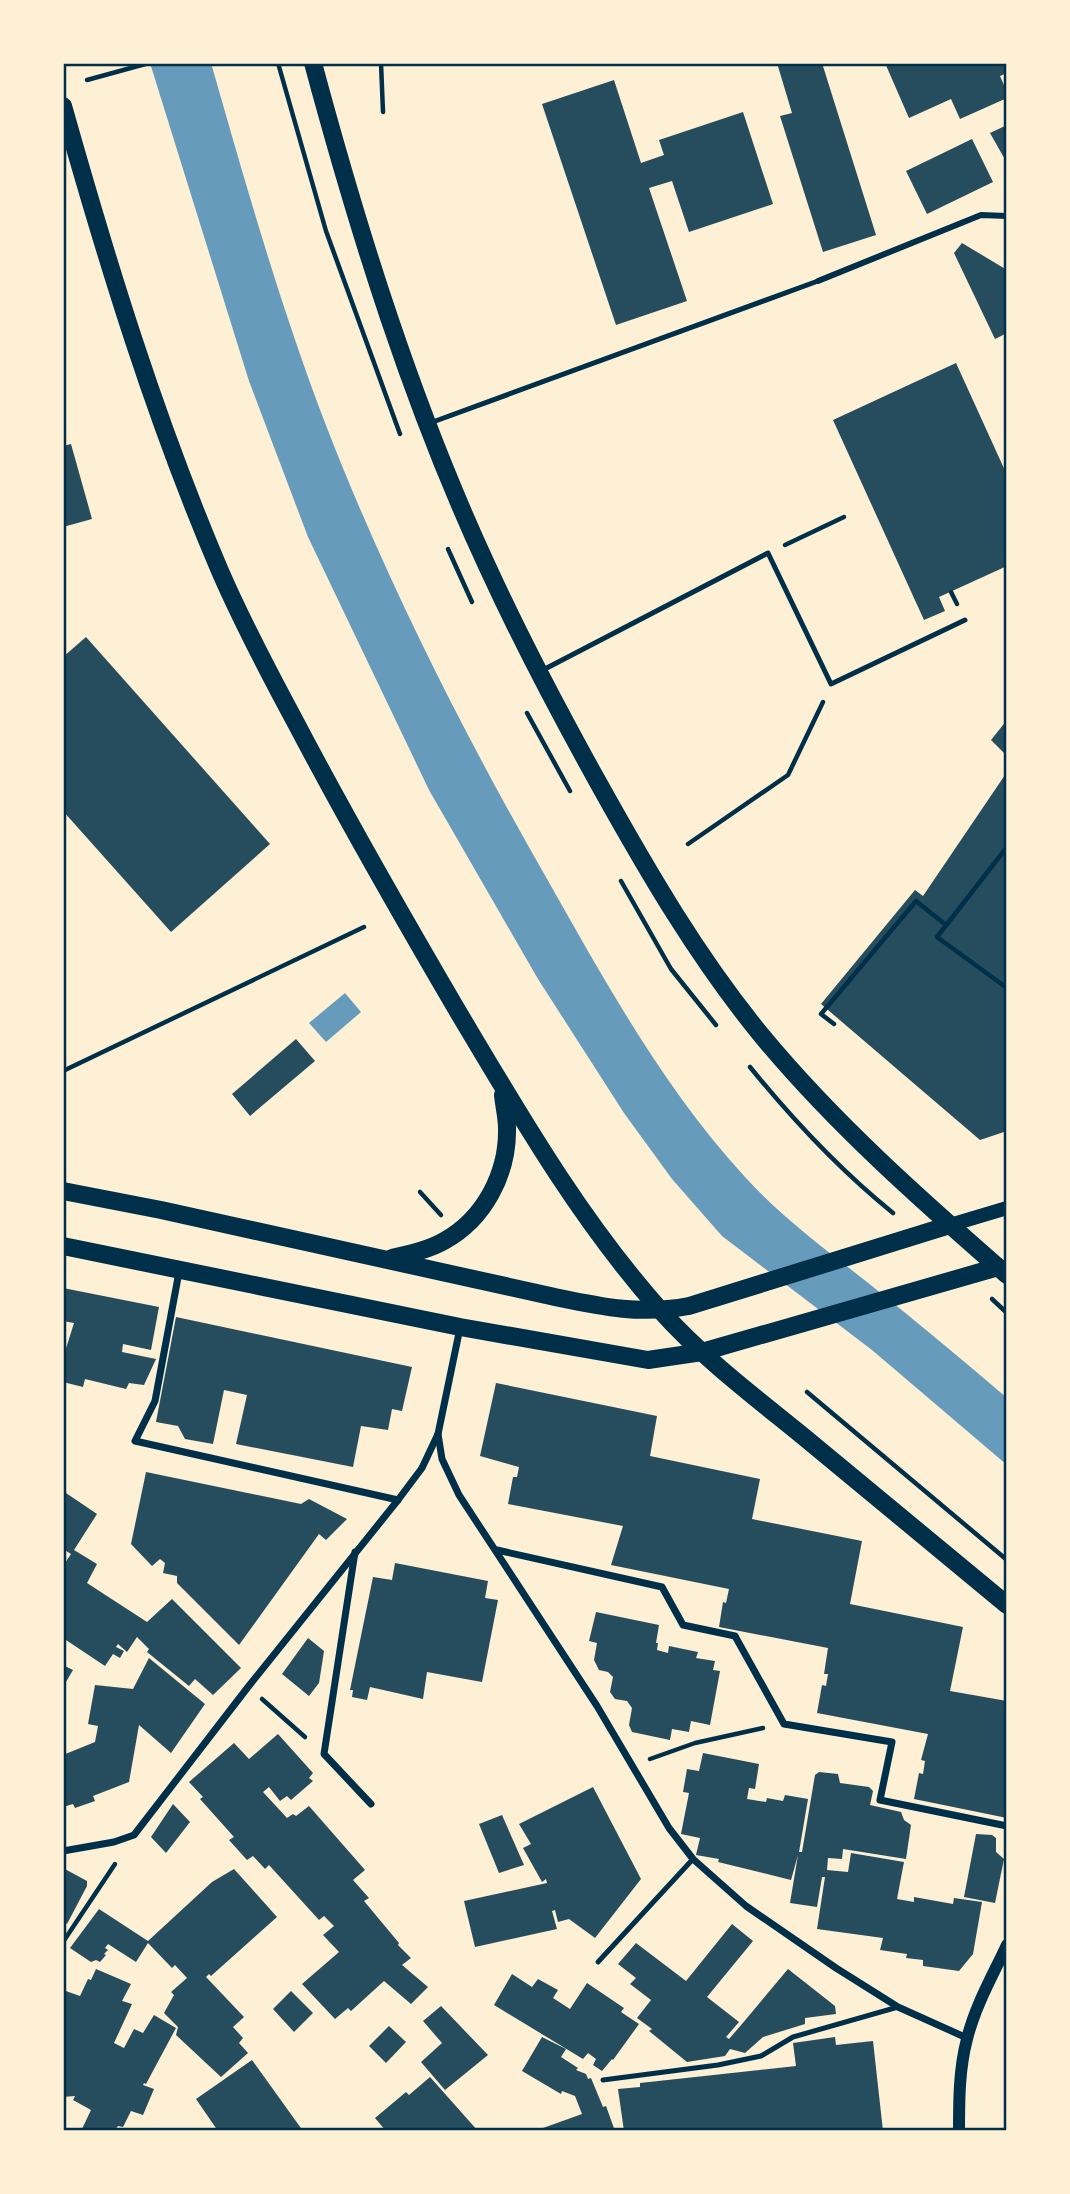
<svg xmlns="http://www.w3.org/2000/svg" width="1070" height="2194" viewBox="0 0 1070 2194" font-family="'Fira Sans Condensed',sans-serif">
<rect width="100%" height="100%" fill="#fdf0d5"/>
<g fill="#669bbc">
<path d="M150,63H211C246,185 281,309 327,428C389,587 466,738 551,886C608,987 666,1091 745,1177C783,1219 828,1251 872,1286C918,1323 963,1360 1007,1398V1465L872,1350L722,1236L672,1179L624,1113L538,979L429,790L308,537L249,381Z"/>
<polygon points="345,993 361,1012 326,1042 309,1023"/>
</g>
<g fill="#264d5e">
<polygon points="777,63 822,63 876,235 823,252 780,116 792,113"/>
<polygon points="885,63 1007,63 1007,73 1000,76 1007,92 1007,98 960,119 951,99 909,118"/>
<polygon points="614,80 641,163 664,155 659,140 743,112 773,204 689,232 672,181 649,188 687,301 616,325 542,104"/>
<polygon points="1007,125 1007,163 990,133"/>
<polygon points="972,139 993,182 927,214 906,171"/>
<polygon points="962,243 1007,270 1007,333 995,339 954,253"/>
<polygon points="956,363 1007,475 1007,566 939,597 945,611 924,620 833,420"/>
<polygon points="71,444 92,519 63,527 63,446"/>
<polygon points="86,637 270,844 171,932 63,811 63,657"/>
<polygon points="1007,720 1007,756 991,740"/>
<polygon points="1007,772 1007,1131 980,1140 821,1004 915,890 923,896"/>
<polygon points="296,1039 315,1061 250,1116 232,1094"/>
<polygon points="63,1288 159,1307 151,1350 123,1344 122,1352 156,1359 144,1385 129,1383 126,1389 85,1379 83,1387 63,1382 63,1358 74,1323 63,1321"/>
<polygon points="176,1317 412,1367 402,1411 392,1409 388,1430 361,1426 353,1467 236,1444 247,1395 224,1390 213,1444 185,1439 178,1426 156,1422"/>
<polygon points="496,1383 657,1416 650,1456 760,1479 752,1519 862,1541 850,1604 963,1627 950,1691 1007,1701 1007,1818 914,1799 919,1773 923,1774 925,1761 921,1760 928,1734 817,1713 822,1685 826,1686 828,1674 824,1674 828,1648 719,1627 723,1602 726,1603 729,1589 611,1565 623,1526 508,1504 513,1477 517,1477 519,1467 480,1456"/>
<polygon points="146,1472 301,1504 309,1499 347,1519 326,1540 319,1534 239,1645 177,1583 177,1576 163,1573 165,1563 160,1559 152,1566 131,1544"/>
<polygon points="63,1491 97,1514 74,1550 97,1564 87,1583 147,1622 172,1599 241,1668 213,1695 195,1679 189,1686 147,1652 149,1649 137,1637 127,1652 118,1644 116,1647 124,1651 120,1658 113,1654 105,1666 63,1638 63,1566 71,1554 63,1549"/>
<polygon points="395,1563 488,1581 485,1598 498,1600 482,1682 427,1672 423,1699 370,1687 367,1700 352,1697 353,1690 350,1690 373,1577 392,1580"/>
<polygon points="596,1612 659,1625 656,1643 658,1643 657,1650 668,1653 669,1646 698,1652 696,1658 715,1661 713,1670 720,1671 710,1725 691,1721 689,1732 672,1729 670,1740 632,1732 629,1725 632,1708 627,1701 615,1699 610,1692 613,1677 608,1672 599,1670 594,1660 597,1643 589,1641"/>
<polygon points="308,1638 324,1651 319,1683 309,1696 282,1674"/>
<polygon points="149,1658 205,1704 171,1753 139,1725 129,1782 93,1796 95,1801 75,1808 73,1804 63,1807 63,1755 95,1742 98,1726 88,1724 95,1685 133,1689"/>
<polygon points="63,1665 73,1670 63,1687"/>
<polygon points="278,1734 313,1773 309,1778 313,1781 291,1800 287,1796 280,1801 269,1787 263,1792 287,1818 293,1814 296,1816 309,1806 365,1870 353,1880 369,1898 364,1901 399,1943 398,1945 411,1958 402,1965 428,1987 411,2004 384,1981 351,2011 348,2008 335,2019 302,1984 339,1952 323,1935 334,1926 324,1916 319,1920 269,1865 265,1869 253,1856 247,1860 229,1840 234,1837 200,1799 203,1797 189,1782 234,1743 249,1759"/>
<polygon points="703,1753 759,1764 755,1789 749,1788 747,1799 766,1802 767,1798 783,1801 785,1795 808,1799 799,1852 802,1852 815,1775 819,1772 838,1774 840,1783 869,1787 873,1791 870,1805 901,1812 904,1820 911,1825 906,1859 843,1849 842,1859 828,1858 827,1870 848,1872 851,1853 904,1862 897,1899 914,1902 914,1897 953,1904 954,1898 982,1902 973,1954 959,1971 923,1966 923,1960 906,1958 907,1954 880,1950 883,1938 817,1929 825,1877 822,1877 817,1907 790,1903 798,1855 791,1880 718,1862 719,1859 696,1855 700,1838 681,1834 689,1793 683,1792 687,1769 699,1771"/>
<polygon points="593,1787 641,1879 595,1938 569,1919 558,1922 555,1910 552,1911 557,1929 475,1947 464,1901 547,1883 546,1879 542,1882 523,1848 531,1844 519,1824"/>
<polygon points="173,1804 190,1822 166,1853 151,1837"/>
<polygon points="502,1815 524,1865 499,1873 479,1824"/>
<polygon points="976,1834 992,1835 996,1838 996,1852 1004,1859 995,1903 964,1897"/>
<polygon points="63,1868 87,1881 87,1886 67,1924 63,1922"/>
<polygon points="234,1869 277,1917 211,1976 209,1974 206,1977 244,2017 233,2027 243,2038 239,2043 248,2053 221,2077 176,2035 178,2027 164,2013 174,1995 171,1992 187,1978 175,1965 172,1968 148,1943 136,1962 108,1944 105,1948 108,1950 104,1954 106,1955 100,1962 96,1960 91,1962 70,1948 99,1909 148,1941 212,1882"/>
<polygon points="732,1924 753,1941 707,1997 739,2022 726,2037 729,2039 742,2024 788,1969 835,2006 836,2014 805,2018 805,2024 763,2037 745,2053 730,2049 725,2056 687,2062 649,2031 652,2029 637,2018 651,2000 630,1984 636,1978 618,1964 636,1943 686,1981"/>
<polygon points="96,1969 131,1984 122,2001 132,2004 114,2043 124,2048 134,2029 143,2033 154,2015 176,2028 146,2084 144,2083 143,2085 154,2089 143,2115 131,2111 123,2127 118,2126 114,2131 81,2131 91,2110 73,2100 75,2096 63,2097 63,1990 80,1996 88,1979 91,1980"/>
<polygon points="512,1974 532,1987 538,1979 558,1990 553,1998 570,2009 587,1983 624,2008 621,2012 639,2024 613,2060 612,2059 602,2071 593,2065 596,2059 588,2053 583,2059 494,2005"/>
<polygon points="291,1991 313,2013 294,2032 273,2009"/>
<polygon points="441,2006 488,2055 445,2090 421,2062 442,2043 423,2021"/>
<polygon points="389,2026 406,2042 386,2063 369,2046"/>
<polygon points="542,2037 566,2049 561,2057 578,2068 576,2070 586,2074 588,2079 591,2078 603,2107 606,2106 615,2131 544,2131 543,2128 582,2114 575,2096 562,2091 561,2094 522,2071"/>
<polygon points="835,2037 836,2045 873,2041 883,2131 624,2131 618,2089 640,2087 640,2083 796,2066 793,2043"/>
<polygon points="252,2060 303,2131 218,2131 196,2099"/>
<polygon points="430,2077 478,2131 386,2131 375,2118 406,2092 409,2095"/>
</g>
<g fill="none" stroke-linecap="round" stroke-linejoin="round">
<g stroke="#003049" stroke-width="4.5">
<polyline points="278,63 326,231 400,434"/>
<polyline points="381,63 383,112"/>
<polyline points="87,80 149,63"/>
<polyline points="785,545 844,517"/>
<polyline points="448,549 472,602"/>
<polyline points="951,592 957,604"/>
<polyline points="527,713 570,791"/>
<polyline points="688,844 788,775 823,702"/>
<polyline points="1007,847 937,937 1007,988"/>
<polyline points="621,881 671,969 716,1025"/>
<polyline points="834,1024 821,1014 916,901 946,925"/>
<path d="M750,1067C793,1120 841,1171 893,1213"/>
<polyline points="63,1071 364,927"/>
<polyline points="420,1192 441,1215"/>
<polyline points="992,1299 1007,1313"/>
<polyline points="807,1392 1007,1560"/>
<polyline points="262,1699 305,1737"/>
<polyline points="650,1759 695,1743 763,1728"/>
<polyline points="63,1942 115,1864"/>
</g>
<g stroke="#003049" stroke-width="5">
<polyline points="430,423 818,281"/>
<polyline points="541,671 768,553 831,684 965,620"/>
<polyline points="598,1962 693,1859"/>
<polyline points="603,2080 718,2065 761,2056 793,2037 898,2007"/>
</g>
<polyline stroke="#003049" stroke-width="6" points="818,281 981,215 1007,216"/>
<g stroke="#003049" stroke-width="7">
<polyline points="179,1272 155,1401 135,1441 398,1500"/>
<polyline points="460,1328 438,1434 442,1459 459,1495 597,1706 669,1828 693,1859 746,1906 836,1968 898,2007 967,2038"/>
<polyline points="497,1550 662,1587 683,1625 735,1636 784,1724 892,1742 880,1800 1007,1826"/>
<polyline points="355,1552 324,1754 371,1804"/>
<polyline points="63,1851 114,1842 134,1835 248,1687 398,1500 422,1468 438,1434"/>
</g>
<path stroke="#003049" stroke-width="12" d="M959,2131C959,2101 959,2069 967,2039C975,2006 993,1975 1007,1945"/>
<polyline stroke="#003049" stroke-width="14" points="950,1225 1007,1208"/>
<g stroke="#003049" stroke-width="18">
<path d="M313,63C359,234 413,407 488,568C522,642 560,714 599,784C648,872 698,958 762,1036C834,1123 921,1200 1007,1275"/>
<path d="M63,106C108,265 155,419 220,571C243,624 270,675 297,725C348,822 402,916 457,1010C519,1114 580,1220 661,1311C703,1358 755,1397 804,1437C871,1493 939,1549 1007,1605"/>
<path d="M63,1191L161,1210L555,1297C603,1307 640,1315 689,1306L950,1225"/>
<polyline points="63,1246 460,1327 648,1360 702,1352 998,1267"/>
<path d="M392,1258C409,1254 428,1250 444,1241C484,1219 508,1174 507,1128C507,1117 504,1106 503,1095"/>
</g>
</g>
<rect width="1070" height="2194" fill="none" stroke="#fdf0d5" stroke-width="130"/>
<rect x="65" y="65" width="940" height="2064" fill="none" stroke="#003049" stroke-width="2.5"/>
</svg>
